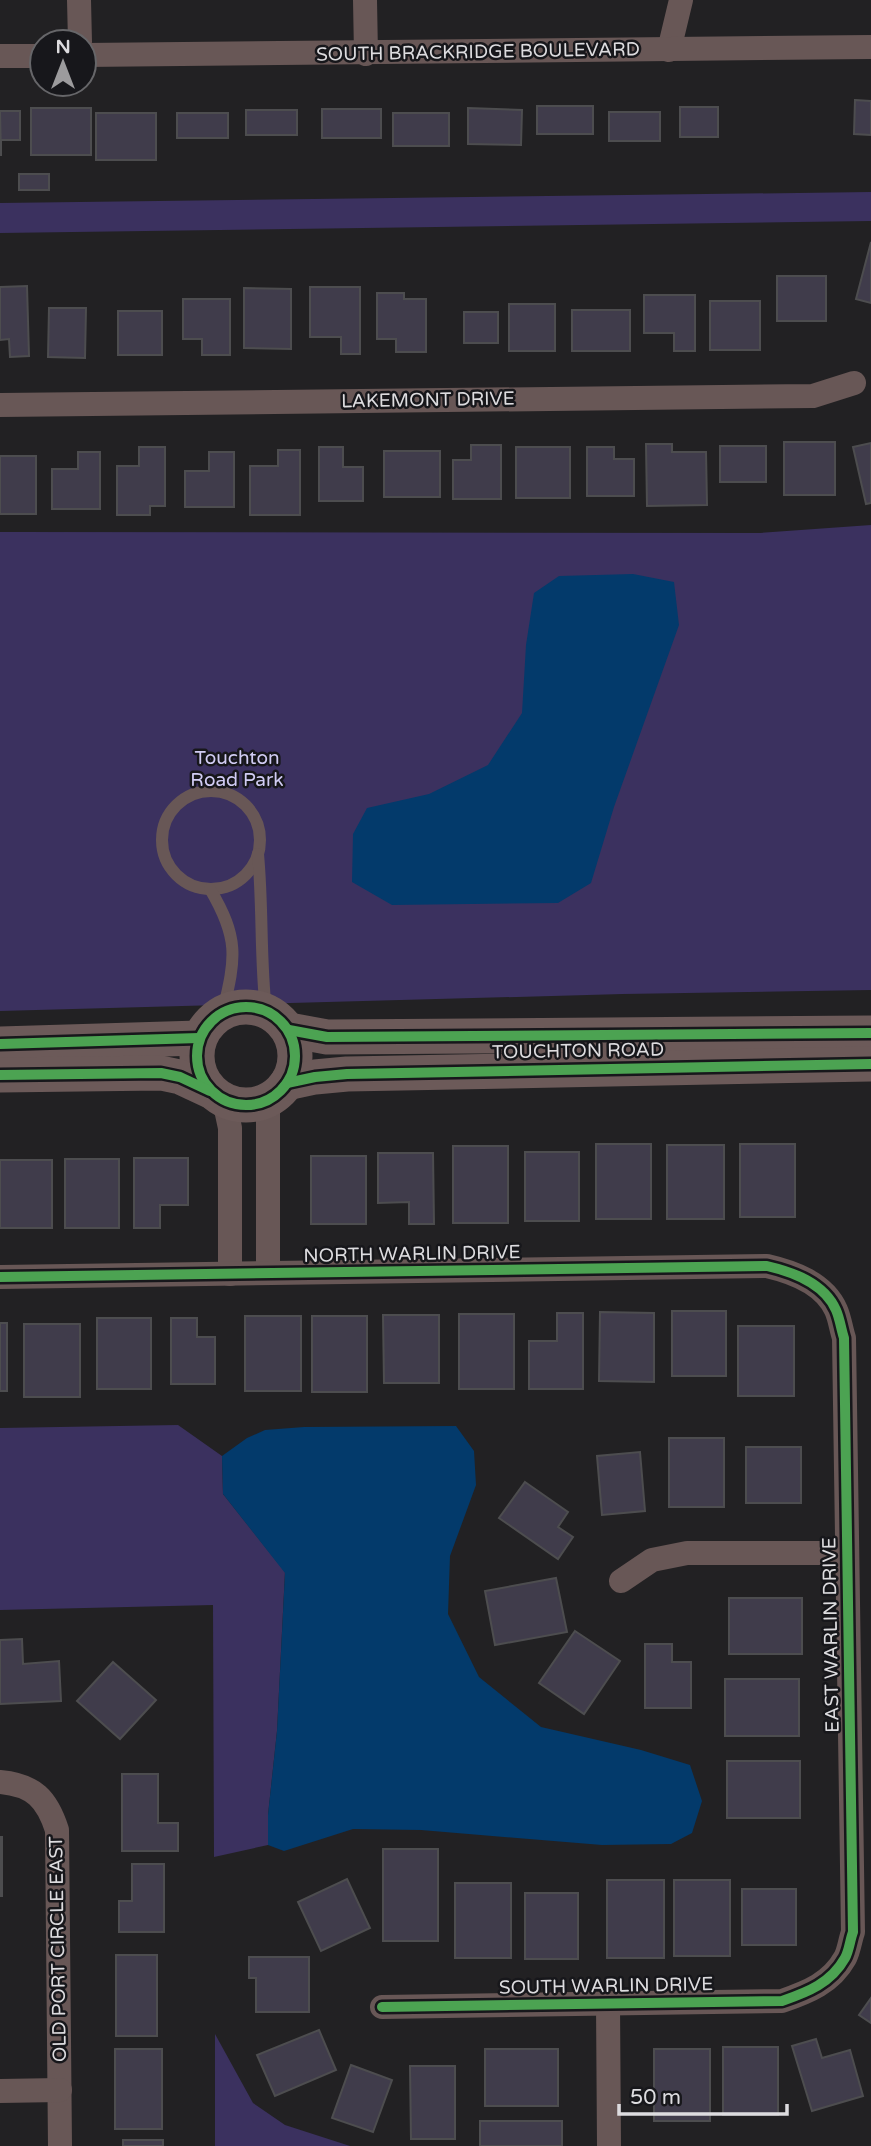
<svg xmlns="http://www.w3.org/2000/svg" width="871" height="2146" viewBox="0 0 871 2146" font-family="'Varela Round',sans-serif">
<rect width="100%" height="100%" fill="#222123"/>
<g fill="#3b315f">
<polygon points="871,192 871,221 0,233 0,203"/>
<polygon points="871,525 871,990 623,994 0,1011 0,532 760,533"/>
<polygon points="178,1425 222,1456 223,1494 285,1572 277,1731 268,1815 268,1845 214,1857 213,1605 0,1610 0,1428"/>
<polygon points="215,2034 253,2103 285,2125 350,2146 215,2146"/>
</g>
<g fill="#033a6b">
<polygon points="633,574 674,582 679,625 614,807 591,883 558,903 392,905 352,882 353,834 367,808 429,794 488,765 522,713 526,645 534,593 559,576"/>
<polygon points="456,1426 474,1451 476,1485 450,1556 448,1614 479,1677 541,1727 641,1750 690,1765 702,1801 692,1833 671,1844 602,1845 421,1830 353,1829 284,1851 268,1845 268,1815 277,1731 285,1573 223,1494 222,1456 247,1438 265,1430 304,1427"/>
</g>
<g fill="#403c4b" stroke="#4d4d4f" stroke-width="2">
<polygon points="855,100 871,101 871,135 854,134"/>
<rect x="537" y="106" width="56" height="28"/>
<rect x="680" y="107" width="38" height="30"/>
<rect x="31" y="108" width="60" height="47"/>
<polygon points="468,108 522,110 521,145 468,144"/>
<rect x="322" y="109" width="59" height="29"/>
<rect x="246" y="110" width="51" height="25"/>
<polygon points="0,111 20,111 20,140 1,140 1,156"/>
<rect x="609" y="112" width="51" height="29"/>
<rect x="96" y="113" width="60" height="47"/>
<rect x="177" y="113" width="51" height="25"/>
<rect x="393" y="113" width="56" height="33"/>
<rect x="19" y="174" width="30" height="16"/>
<polygon points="871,242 871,303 856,299"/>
<rect x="777" y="276" width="49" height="45"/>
<polygon points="27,286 29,356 10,357 9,339 0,340 0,287"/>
<polygon points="310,287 360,287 360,354 341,354 341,337 310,337"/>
<polygon points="244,288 291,289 291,349 244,348"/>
<polygon points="377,293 404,293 404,299 426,299 426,352 396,352 396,339 377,339"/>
<polygon points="644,295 695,295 695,351 674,351 674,333 644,333"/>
<polygon points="183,299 230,299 230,355 202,355 202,339 183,339"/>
<rect x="710" y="301" width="50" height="49"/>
<rect x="509" y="304" width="46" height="47"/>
<polygon points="49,308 86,308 85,358 48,357"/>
<rect x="572" y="310" width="58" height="41"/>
<rect x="118" y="311" width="44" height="44"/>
<rect x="464" y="312" width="34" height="31"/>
<rect x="784" y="442" width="51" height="53"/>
<polygon points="871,443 871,503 866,504 853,447"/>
<polygon points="646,444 672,444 672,452 706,452 707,505 647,506"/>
<polygon points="471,445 501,445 501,499 453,499 453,460 471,460"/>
<rect x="720" y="446" width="46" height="36"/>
<polygon points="139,447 165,447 165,506 150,506 150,515 117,515 117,466 139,466"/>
<polygon points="319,447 343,447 343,467 363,467 363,501 319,501"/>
<rect x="516" y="447" width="54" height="51"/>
<polygon points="587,447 614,447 614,459 634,459 634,496 587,496"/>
<polygon points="278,450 300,450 300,515 250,515 250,466 278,466"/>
<rect x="384" y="451" width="56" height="46"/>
<polygon points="78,452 100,452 100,509 52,509 52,469 78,469"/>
<polygon points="209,452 234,452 234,507 185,507 185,471 209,471"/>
<rect x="0" y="456" width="36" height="58"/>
<rect x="596" y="1144" width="55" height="75"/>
<rect x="740" y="1144" width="55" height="73"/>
<rect x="667" y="1145" width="57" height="74"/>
<rect x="453" y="1146" width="55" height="77"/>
<rect x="525" y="1152" width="54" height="69"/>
<polygon points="378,1153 433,1153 434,1224 409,1224 409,1202 378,1203"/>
<rect x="311" y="1156" width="55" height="68"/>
<polygon points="134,1158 188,1158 188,1205 160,1205 160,1228 134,1228"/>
<rect x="65" y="1159" width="54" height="69"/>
<rect x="0" y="1160" width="52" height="68"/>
<rect x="672" y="1311" width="54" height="65"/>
<polygon points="600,1312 654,1313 654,1382 599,1381"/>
<polygon points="557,1313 583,1313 583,1389 529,1389 529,1341 557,1341"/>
<rect x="459" y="1314" width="55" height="75"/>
<polygon points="383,1315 439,1315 439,1383 384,1383"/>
<rect x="245" y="1316" width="56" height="75"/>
<rect x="312" y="1316" width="55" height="76"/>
<rect x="97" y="1318" width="54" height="71"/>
<polygon points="171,1318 197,1318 197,1337 215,1337 215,1384 171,1384"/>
<rect x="0" y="1323" width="7" height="68"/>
<rect x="24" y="1324" width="56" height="73"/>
<rect x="738" y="1326" width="56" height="70"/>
<rect x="669" y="1438" width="55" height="69"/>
<rect x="746" y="1447" width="55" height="56"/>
<polygon points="640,1452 645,1511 602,1515 597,1456"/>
<polygon points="525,1482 568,1512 558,1527 573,1537 558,1559 499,1518"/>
<polygon points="556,1578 567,1632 495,1645 485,1591"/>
<rect x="729" y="1598" width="73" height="56"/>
<polygon points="575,1631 620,1661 584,1714 539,1683"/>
<polygon points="22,1639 23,1664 59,1661 61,1701 0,1704 0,1640"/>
<polygon points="645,1644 672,1644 672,1662 691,1662 691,1708 645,1708"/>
<polygon points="113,1662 156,1700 120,1739 77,1701"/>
<rect x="725" y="1679" width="74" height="57"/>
<rect x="727" y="1761" width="73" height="57"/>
<polygon points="122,1774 158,1774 158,1823 178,1823 178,1851 122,1851"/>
<rect x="0" y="1837" width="2" height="59"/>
<rect x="383" y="1849" width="55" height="92"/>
<polygon points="132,1864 164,1864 164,1932 119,1932 119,1901 132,1901"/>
<polygon points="347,1879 370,1928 321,1951 298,1902"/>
<rect x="607" y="1880" width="57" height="78"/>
<rect x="674" y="1880" width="56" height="76"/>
<rect x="455" y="1883" width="56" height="75"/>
<rect x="742" y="1889" width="54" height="56"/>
<rect x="525" y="1893" width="53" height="66"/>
<rect x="116" y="1955" width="41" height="81"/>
<polygon points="249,1957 309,1957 309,2012 256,2012 256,1978 249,1978"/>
<polygon points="871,1998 871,2023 859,2015"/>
<polygon points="319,2030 336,2070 275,2096 257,2055"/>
<polygon points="816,2039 822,2058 850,2050 863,2096 812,2111 792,2046"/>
<rect x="723" y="2047" width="55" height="68"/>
<rect x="115" y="2049" width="47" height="80"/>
<rect x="485" y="2049" width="73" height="57"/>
<rect x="654" y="2049" width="56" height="72"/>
<polygon points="351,2065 392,2080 373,2132 332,2118"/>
<polygon points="410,2066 455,2066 455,2139 411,2139"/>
<rect x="480" y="2121" width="82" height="25"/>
<rect x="123" y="2140" width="40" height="6"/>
</g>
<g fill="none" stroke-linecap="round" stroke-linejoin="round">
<g stroke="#685756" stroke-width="12">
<circle cx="211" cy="840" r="49"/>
<path d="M258,854C263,907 260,959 266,1011"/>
<path d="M210,889C239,938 236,957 223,1011"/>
</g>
<g stroke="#685756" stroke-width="24">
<polyline points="79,0 80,42"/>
<polyline points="365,0 366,54"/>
<polyline points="669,50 681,0"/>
<polyline points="84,55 871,47"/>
<polyline points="0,56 42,56"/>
<polyline points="0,405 813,396 854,383"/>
<polyline points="224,1100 230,1128 230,1274"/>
<polyline points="268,1273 268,1100"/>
<path d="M0,1277L767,1266C793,1272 824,1283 836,1310C840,1319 841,1329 844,1338L853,1932C850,1940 849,1951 845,1958C831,1983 808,1992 782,2001L382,2007"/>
<polyline points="621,1581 652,1560 687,1553 847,1553"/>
<path d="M0,1782C34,1785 47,1799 57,1830L60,2146"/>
<polyline points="608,2003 609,2146"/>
<polyline points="0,2091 60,2090"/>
</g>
<g stroke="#6c5a59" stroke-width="35">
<circle cx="246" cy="1056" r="49"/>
<polyline points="289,1030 327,1037 871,1033"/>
<polyline points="0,1044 199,1038"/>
<polyline points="0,1075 161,1073 180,1077 210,1091"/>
<polyline points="287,1083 315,1077 347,1074 871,1064"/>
</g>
<defs>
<g id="cycleway">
<circle cx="246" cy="1056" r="49"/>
<polyline points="289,1030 327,1037 871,1033"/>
<polyline points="0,1044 199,1038"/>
<polyline points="0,1075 161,1073 180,1077 210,1091"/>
<polyline points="287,1083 315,1077 347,1074 871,1064"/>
<path d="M0,1277L767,1266C793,1272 824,1283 836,1310C840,1319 841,1329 844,1338L853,1932C850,1940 849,1951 845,1958C831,1983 808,1992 782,2001L382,2007"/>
</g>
</defs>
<use href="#cycleway" stroke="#17171b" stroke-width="15"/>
<use href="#cycleway" stroke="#4ca352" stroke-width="10"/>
</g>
<g text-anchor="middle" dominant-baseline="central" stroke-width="5" stroke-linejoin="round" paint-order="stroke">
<g font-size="19" fill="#dddcdf" stroke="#17171b">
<text transform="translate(478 52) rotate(-1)">SOUTH BRACKRIDGE BOULEVARD</text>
<text transform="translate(428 400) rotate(-1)">LAKEMONT DRIVE</text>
<text transform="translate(578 1051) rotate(-1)">TOUCHTON ROAD</text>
<text transform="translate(412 1254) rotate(-1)">NORTH WARLIN DRIVE</text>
<text transform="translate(831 1635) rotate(-91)">EAST WARLIN DRIVE</text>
<text transform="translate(58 1949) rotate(-91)">OLD PORT CIRCLE EAST</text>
<text transform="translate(606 1986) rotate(-1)">SOUTH WARLIN DRIVE</text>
</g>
<g font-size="19" fill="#d1ccf4" stroke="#17171b">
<text x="237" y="758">Touchton<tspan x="237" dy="22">Road Park</tspan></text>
</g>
</g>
<g transform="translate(63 63)"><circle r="33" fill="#17171b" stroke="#666669" stroke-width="2"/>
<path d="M0-5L12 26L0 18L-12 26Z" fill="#9c9b9d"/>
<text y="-10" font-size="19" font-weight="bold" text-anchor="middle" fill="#dddcdf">N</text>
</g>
<path d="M619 2104v10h168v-10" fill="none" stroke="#dddcdf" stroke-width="3.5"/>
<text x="630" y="2104" font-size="21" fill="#dddcdf" stroke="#17171b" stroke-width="5" paint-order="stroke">50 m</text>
</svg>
